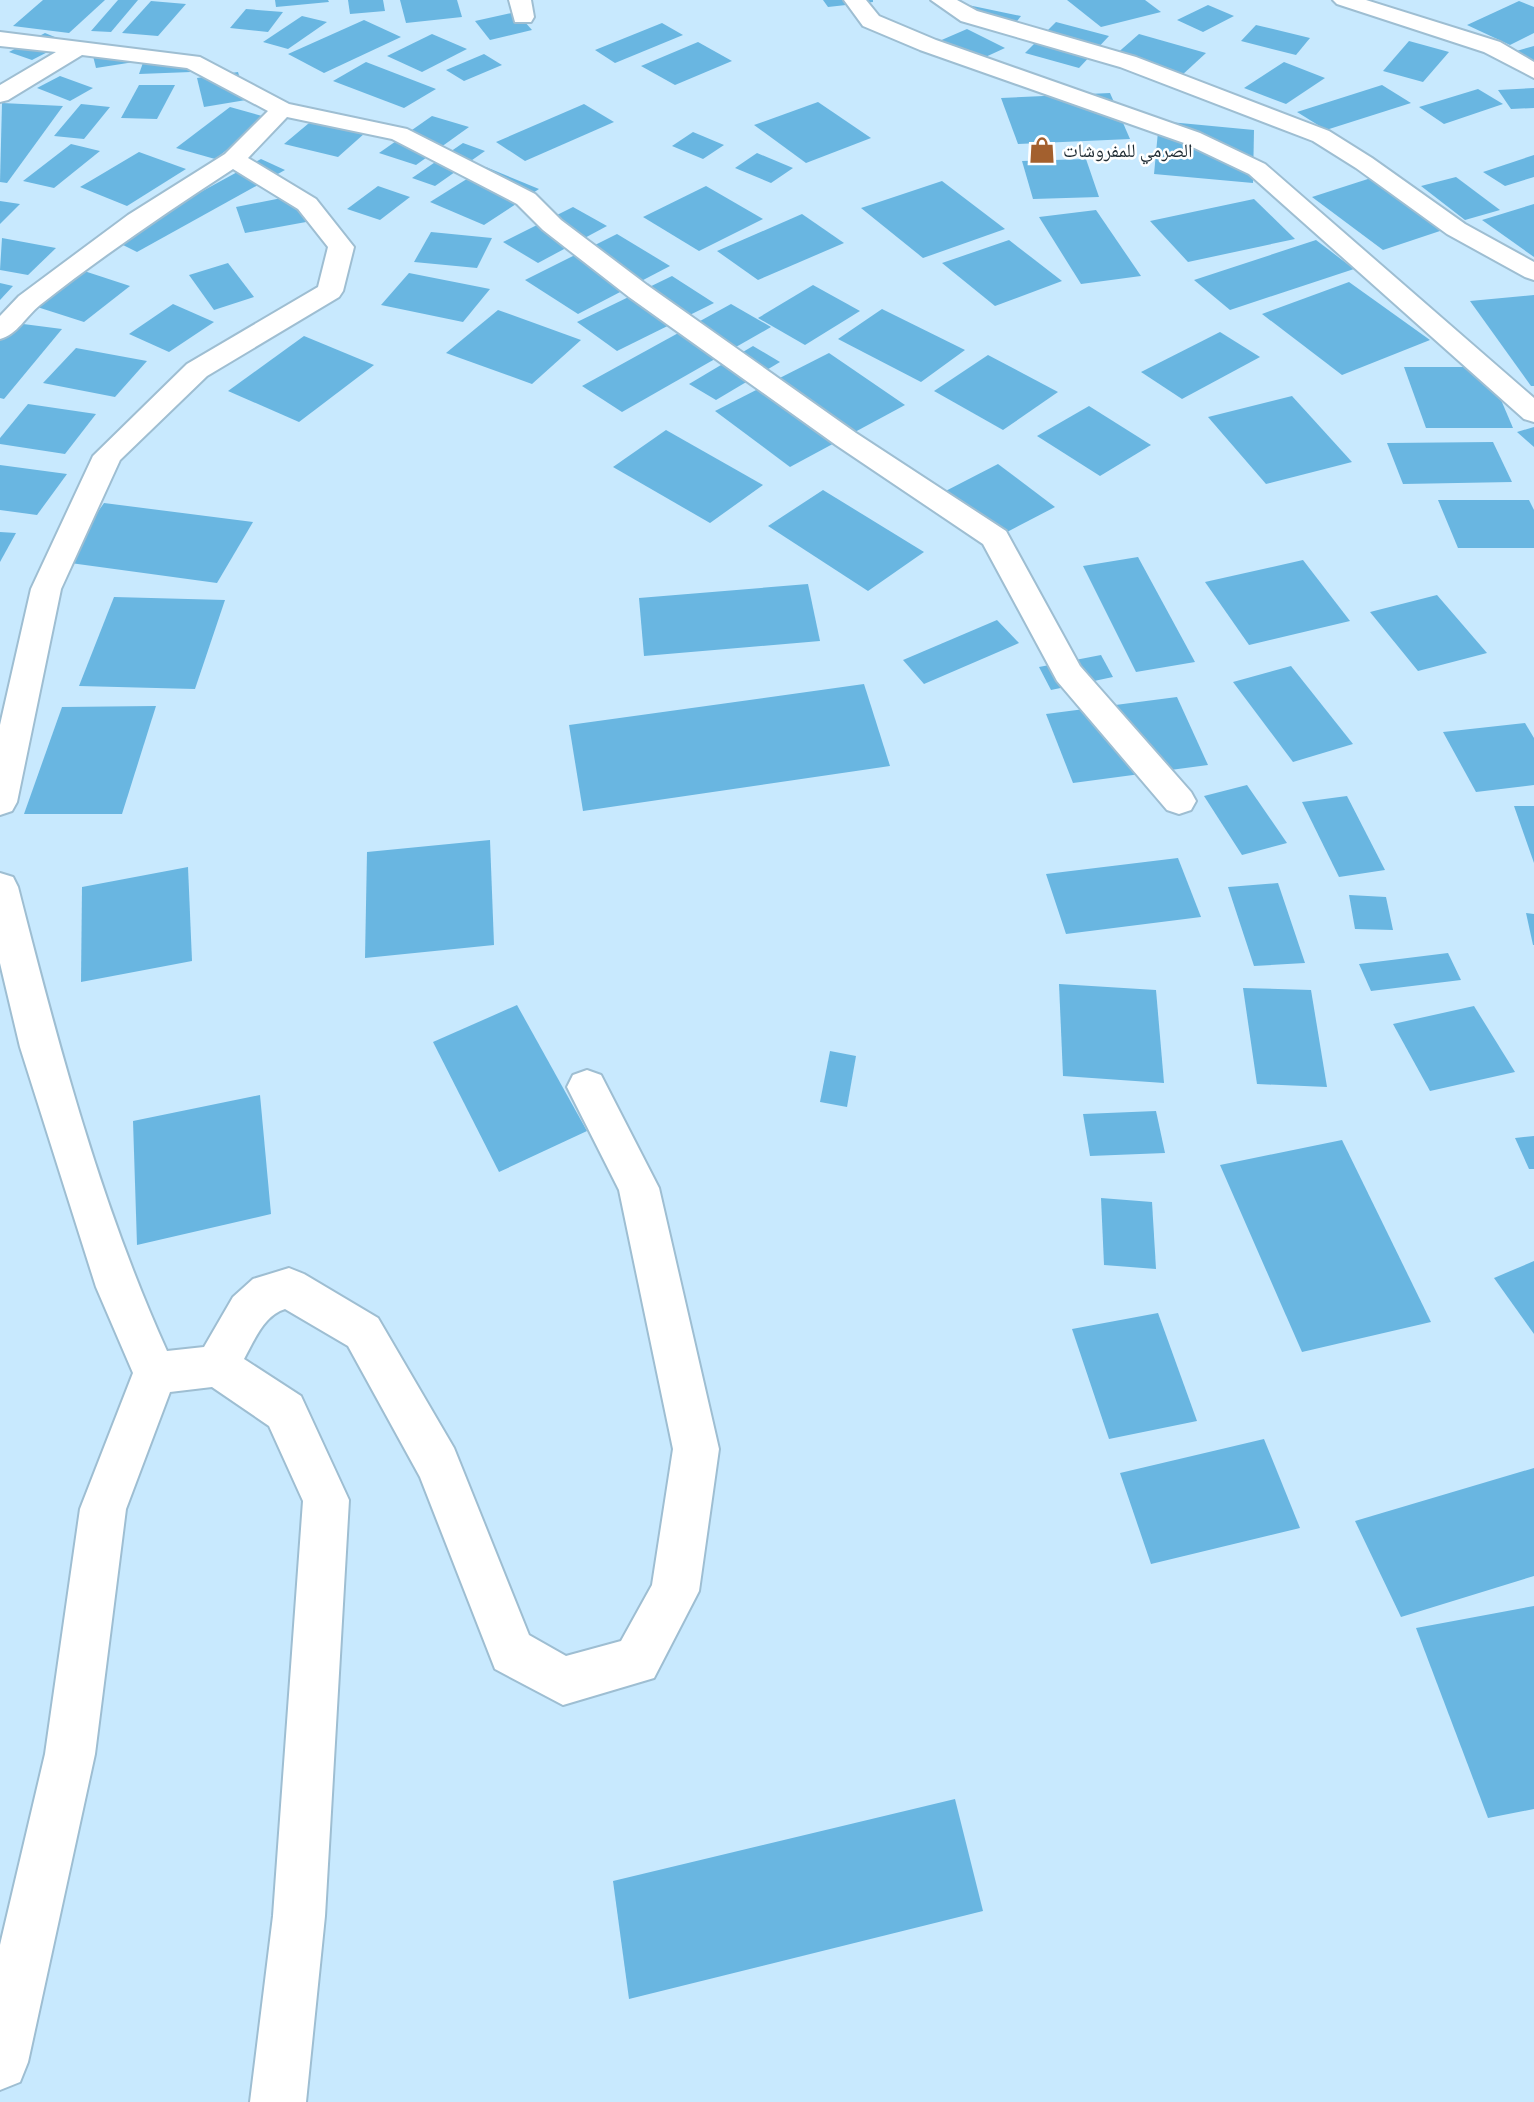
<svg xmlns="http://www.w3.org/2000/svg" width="1534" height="2102" viewBox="0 0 1534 2102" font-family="'Roboto Condensed','Noto Naskh Arabic',sans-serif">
<rect width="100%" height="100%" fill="#c8e9fe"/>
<g fill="#69b6e1">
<polygon points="43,0 105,0 69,33 13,26"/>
<polygon points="118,0 138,0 111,32 91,31"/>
<polygon points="275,0 328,0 329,2 276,7"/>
<polygon points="348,0 383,0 385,11 350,14"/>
<polygon points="400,0 457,0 462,17 406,23"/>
<polygon points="823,0 873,0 873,2 828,7"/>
<polygon points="1067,0 1145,0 1161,12 1101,27"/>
<polygon points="151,1 186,4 158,36 122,33"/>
<polygon points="1519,1 1534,7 1534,33 1510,45 1467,25"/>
<polygon points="968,5 1021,16 1011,29 957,18"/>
<polygon points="1208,5 1234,16 1203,32 1177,20"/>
<polygon points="246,9 283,12 268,32 230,28"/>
<polygon points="516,12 532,30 490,40 475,21"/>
<polygon points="302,16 327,22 288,49 263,42"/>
<polygon points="364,20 401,37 324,73 288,54"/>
<polygon points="1056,22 1109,36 1079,68 1025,53"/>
<polygon points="662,23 683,35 615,63 595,50"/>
<polygon points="1256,25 1310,38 1296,55 1241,41"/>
<polygon points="967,29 1005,48 968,65 930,45"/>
<polygon points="45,33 67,42 32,60 9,52"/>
<polygon points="432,34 467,49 422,72 387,56"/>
<polygon points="1139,34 1206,53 1181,76 1114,56"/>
<polygon points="1409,41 1449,52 1423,82 1383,71"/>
<polygon points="698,42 732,61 675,85 641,66"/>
<polygon points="1534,46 1534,65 1513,52"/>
<polygon points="131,50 134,62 96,68 93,56"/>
<polygon points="484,54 502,65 464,81 446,70"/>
<polygon points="196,56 191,72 139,74 145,57"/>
<polygon points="366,62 436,89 404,108 333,81"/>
<polygon points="1284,62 1325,78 1286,104 1244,88"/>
<polygon points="238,72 246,100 204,107 197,78"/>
<polygon points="60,76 93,88 70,101 37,88"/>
<polygon points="139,85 175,85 157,119 121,118"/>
<polygon points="1382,85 1411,103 1326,130 1297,112"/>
<polygon points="1534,88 1534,108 1511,109 1498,90"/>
<polygon points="1478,89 1503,104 1444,124 1419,107"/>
<polygon points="1110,93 1130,139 1018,144 1001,98"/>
<polygon points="818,102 871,138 806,163 754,125"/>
<polygon points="2,103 63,106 7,183 0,182"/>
<polygon points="81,104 110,107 84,139 54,136"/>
<polygon points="584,104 614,122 525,161 496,142"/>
<polygon points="230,107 269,118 215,159 176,148"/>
<polygon points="321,113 374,125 338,157 284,144"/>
<polygon points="432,116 469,127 416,165 379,153"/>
<polygon points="1159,121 1254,130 1253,183 1154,174"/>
<polygon points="693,132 724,145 703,159 672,146"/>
<polygon points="463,143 485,151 435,186 412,178"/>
<polygon points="71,144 100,151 54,188 23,181"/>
<polygon points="139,152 186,169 127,206 80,187"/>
<polygon points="757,153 793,168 771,183 735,168"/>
<polygon points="1534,155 1534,177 1505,186 1483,172"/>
<polygon points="261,159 285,170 137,252 113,240"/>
<polygon points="1086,159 1099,197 1033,199 1022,161"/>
<polygon points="486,167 539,189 484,225 430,202"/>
<polygon points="1456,177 1500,210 1465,220 1421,186"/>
<polygon points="1371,178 1443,230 1383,250 1312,197"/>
<polygon points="942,181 1005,229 923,258 861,208"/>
<polygon points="378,186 410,197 380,220 347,209"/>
<polygon points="706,186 763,219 699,251 643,217"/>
<polygon points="307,193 317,220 245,233 236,207"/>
<polygon points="1254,199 1295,239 1188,262 1150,221"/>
<polygon points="0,201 20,204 0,224"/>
<polygon points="1534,204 1534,257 1482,220"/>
<polygon points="573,207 607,226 538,263 503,242"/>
<polygon points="1096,210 1141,276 1081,284 1039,217"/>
<polygon points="802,214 844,243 758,280 717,251"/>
<polygon points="431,232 492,238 477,268 414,262"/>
<polygon points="617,234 670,266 578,314 525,280"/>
<polygon points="2,238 56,248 28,275 0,270"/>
<polygon points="1009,240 1062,281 995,306 942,263"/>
<polygon points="1316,240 1354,269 1230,310 1194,280"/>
<polygon points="228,263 254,297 214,310 189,275"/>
<polygon points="78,269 130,286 84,322 31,305"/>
<polygon points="409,273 490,289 463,322 381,305"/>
<polygon points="672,276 714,303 617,351 577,322"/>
<polygon points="1349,282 1430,340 1342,375 1262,314"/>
<polygon points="0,283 13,286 0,300"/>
<polygon points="813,285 860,311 805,345 758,318"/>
<polygon points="1534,295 1534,386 1531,386 1470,301"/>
<polygon points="173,304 214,322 169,352 129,334"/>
<polygon points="731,304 771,327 622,412 582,386"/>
<polygon points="882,309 965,350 921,382 838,339"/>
<polygon points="498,310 581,340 532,384 446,353"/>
<polygon points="0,321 62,329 4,399 0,398"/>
<polygon points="1220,332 1260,357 1182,399 1141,372"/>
<polygon points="304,336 374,365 299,422 228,391"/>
<polygon points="753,346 780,362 716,400 689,384"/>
<polygon points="76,348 147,361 115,397 43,383"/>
<polygon points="829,353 905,405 790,467 715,411"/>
<polygon points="988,355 1058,392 1003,430 934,391"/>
<polygon points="1404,367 1487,367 1513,428 1426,428"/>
<polygon points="1292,396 1352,462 1266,484 1208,417"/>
<polygon points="28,404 96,414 65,454 0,444 0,438"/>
<polygon points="1089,406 1151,445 1100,476 1037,436"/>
<polygon points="1534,427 1534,447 1517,432"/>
<polygon points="666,430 763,485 710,523 613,467"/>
<polygon points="1493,442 1512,482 1403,484 1387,443"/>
<polygon points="998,464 1055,507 988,542 932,498"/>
<polygon points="0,465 67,474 37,515 0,510"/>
<polygon points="823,490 924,552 868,591 768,526"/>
<polygon points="1438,500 1529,500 1534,510 1534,548 1458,548"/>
<polygon points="104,503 253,522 217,583 63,562"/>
<polygon points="0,532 16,533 0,562"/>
<polygon points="1138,557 1195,662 1136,672 1083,566"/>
<polygon points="1303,560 1350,621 1249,645 1205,582"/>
<polygon points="808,584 820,641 644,656 639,598"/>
<polygon points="1437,595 1487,653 1418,671 1370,612"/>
<polygon points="114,597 225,600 195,689 79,686"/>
<polygon points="997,620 1019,643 924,684 903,660"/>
<polygon points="1101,655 1113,677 1051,690 1039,667"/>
<polygon points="1291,666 1353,744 1293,762 1233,682"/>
<polygon points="864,684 890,766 583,811 569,725"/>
<polygon points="1177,697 1208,765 1073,783 1046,714"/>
<polygon points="156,706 122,814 24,814 62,707"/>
<polygon points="1525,723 1534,738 1534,785 1476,792 1443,732"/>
<polygon points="1247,785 1287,843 1242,855 1204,796"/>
<polygon points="1347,796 1385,870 1339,877 1302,802"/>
<polygon points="1514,806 1534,806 1534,863"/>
<polygon points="490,840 494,945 365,958 367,852"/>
<polygon points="1178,858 1201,917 1066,934 1046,874"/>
<polygon points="188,867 192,961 81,982 82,887"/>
<polygon points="1278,883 1305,963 1254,966 1228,887"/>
<polygon points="1349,895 1386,897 1393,930 1355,929"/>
<polygon points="1526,913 1534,914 1534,945 1533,945"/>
<polygon points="1448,953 1461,980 1371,991 1359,964"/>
<polygon points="1059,984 1156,990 1164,1083 1063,1076"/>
<polygon points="1243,988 1311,990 1327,1087 1257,1084"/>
<polygon points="517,1005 587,1131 499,1172 433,1042"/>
<polygon points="1474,1006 1515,1072 1430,1091 1393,1024"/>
<polygon points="830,1051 856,1056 847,1107 820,1102"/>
<polygon points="260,1095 271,1214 137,1245 133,1121"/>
<polygon points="1156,1111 1165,1153 1090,1156 1083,1114"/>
<polygon points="1534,1136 1534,1169 1529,1169 1515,1138"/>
<polygon points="1342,1140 1431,1322 1302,1352 1220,1165"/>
<polygon points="1101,1198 1152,1202 1156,1269 1104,1265"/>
<polygon points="1534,1261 1534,1334 1494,1278"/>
<polygon points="1158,1313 1197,1421 1109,1439 1072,1329"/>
<polygon points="1264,1439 1300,1528 1151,1564 1120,1473"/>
<polygon points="1534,1468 1534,1576 1401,1617 1355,1521"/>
<polygon points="1534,1606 1534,1809 1488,1818 1416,1628"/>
<polygon points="955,1799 983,1911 629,1999 613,1881"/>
</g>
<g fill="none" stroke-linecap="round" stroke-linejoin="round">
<defs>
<g id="minor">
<polygon points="509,0 531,0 534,17 531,22 515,22"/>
<polygon points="844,0 866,0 879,16 936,40 1200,133 1265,164 1534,398 1534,422 1524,419 1249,174 1184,143 920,50 863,26"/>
<polygon points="931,0 957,0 977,11 1136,57 1329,131 1372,158 1465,224 1534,262 1534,280 1525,277 1447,234 1356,168 1313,141 1120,67 961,21"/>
<polygon points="1333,0 1366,0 1500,42 1534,62 1534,78 1484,52 1337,4"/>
<path d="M0,32L200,57L289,104L407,129L535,194L561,220L647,285L856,433L1006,531L1080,666L1191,792L1196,801L1191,810L1179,814L1167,810L1057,681L983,544L836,445L629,297L543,230L517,204L392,139L287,117L248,158L316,199L350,242L354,247L343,291L339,297L207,376L120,460L61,589L17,802L12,811L0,815V725L31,589L93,456L187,364L318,287L328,247L298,209L233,169C167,212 102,256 40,305C26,316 17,335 0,339V316L19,296L128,215L225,154L268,111L187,68L82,55L8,100L0,102V85L56,52L0,46Z"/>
<path d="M0,873L13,877L18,887C58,1044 100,1203 167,1351L204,1347L233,1297L253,1279L289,1268L304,1274L378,1318L454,1448L529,1635L566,1656L621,1641L652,1585L673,1449L619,1190L567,1087L573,1075L587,1070L601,1075L659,1188L719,1449L699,1591L654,1678L563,1705L495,1669L420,1477L348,1346L285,1309C264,1315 254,1341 244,1359L301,1396L349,1500L325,1916L306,2102H250L273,1916L303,1501L269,1426L212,1387L170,1392L126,1509L95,1754L28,2062L20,2082L0,2090V1945L45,1754L80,1509L133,1373L96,1287L20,1047L0,963Z"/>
</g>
</defs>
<use href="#minor" stroke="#9ebed2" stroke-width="4"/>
<use href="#minor" fill="#fff" fill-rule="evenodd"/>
</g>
<defs>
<symbol id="shop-bare" viewBox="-9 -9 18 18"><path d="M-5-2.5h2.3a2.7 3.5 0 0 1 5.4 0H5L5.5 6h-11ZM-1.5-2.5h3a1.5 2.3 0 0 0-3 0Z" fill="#a3602e" stroke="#fff" stroke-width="2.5" paint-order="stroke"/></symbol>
</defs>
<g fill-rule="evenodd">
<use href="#shop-bare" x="1023" y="131" width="38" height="38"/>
</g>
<g text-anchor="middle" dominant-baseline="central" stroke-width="5" stroke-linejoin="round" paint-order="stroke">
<g font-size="19" fill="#1d2a32" stroke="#fff" text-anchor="start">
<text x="1063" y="150">الصرمي للمفروشات</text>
</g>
</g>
</svg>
